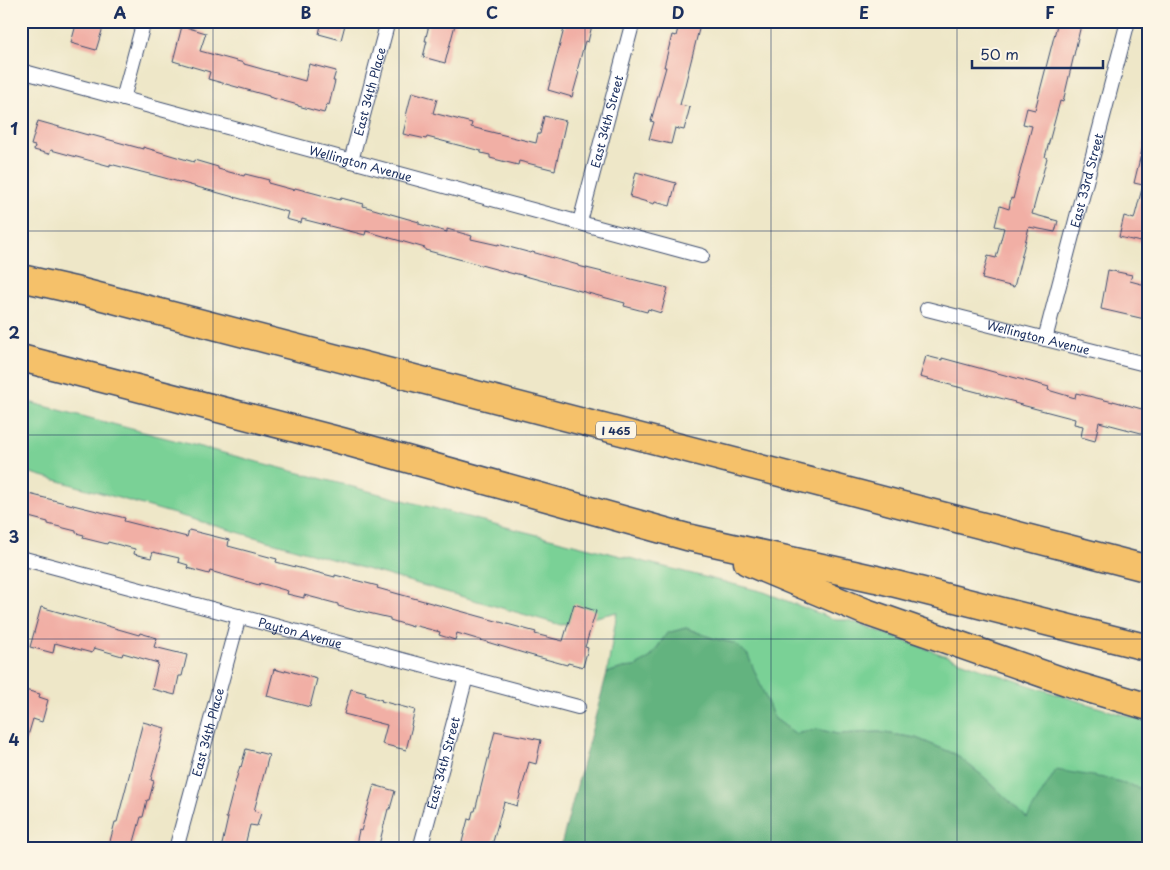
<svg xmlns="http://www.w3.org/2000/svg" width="1170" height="870" viewBox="0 0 1170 870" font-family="'Playpen Sans',sans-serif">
<rect width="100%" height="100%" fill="#fcf5e5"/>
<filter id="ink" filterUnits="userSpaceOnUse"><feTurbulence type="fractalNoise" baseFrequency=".02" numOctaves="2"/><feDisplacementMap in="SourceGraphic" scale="10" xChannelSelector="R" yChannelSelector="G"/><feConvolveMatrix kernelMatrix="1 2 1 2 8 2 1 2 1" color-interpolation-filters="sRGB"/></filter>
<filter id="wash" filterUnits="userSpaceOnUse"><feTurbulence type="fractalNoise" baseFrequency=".0096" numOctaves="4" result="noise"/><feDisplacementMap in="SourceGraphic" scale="20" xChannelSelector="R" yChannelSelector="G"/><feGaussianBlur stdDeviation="1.12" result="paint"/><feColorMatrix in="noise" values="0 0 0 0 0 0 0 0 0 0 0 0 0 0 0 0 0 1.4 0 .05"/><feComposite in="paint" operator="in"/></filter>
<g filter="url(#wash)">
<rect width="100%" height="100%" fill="#eee7c8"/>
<path fill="#7ad196" stroke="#4a807a" d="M21,400L502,526L764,592L836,620H849C948,657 1047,694 1149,722V791L1110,779L1027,818L984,777L955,754L916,738L879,732L837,734L817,729L796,734L774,718L764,696L734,643L715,639L686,628L667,633L651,657L635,667L623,668L607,673L617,612L561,625L21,470Z"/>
<polygon fill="#63b37f" stroke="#3f716e" points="686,628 715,639 734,643 748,655 774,718 796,734 817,729 837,734 879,732 916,738 955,754 984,777 1027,818 1056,770 1110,779 1149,791 1149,849 560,849 607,673 623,668 635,667 651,657 667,633"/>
<g id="blocks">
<g fill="#f1afa5">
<polygon points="77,21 105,21 96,50 71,43"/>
<polygon points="322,21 346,21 341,40 319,34"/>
<polygon points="430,21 456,21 445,63 423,57 427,41 425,41"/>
<polygon points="566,21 593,21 588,42 585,41 577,71 579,72 572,97 548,90"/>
<polygon points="680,21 701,21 680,105 690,107 684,130 675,128 671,144 649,139 654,122 651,121 666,67 664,67 672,35 676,36"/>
<polygon points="1058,21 1079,21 1079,24 1081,25 1063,102 1060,101 1045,157 1047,158 1032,214 1058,221 1055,232 1029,227 1014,287 982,279 988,256 996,258 1004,228 995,226 1000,206 1009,209 1011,198 1013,199 1032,126 1023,124 1027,108 1035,110"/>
<polygon points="182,26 206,33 200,51 244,63 244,64 305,81 309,64 336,71 333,81 335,81 329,105 327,104 324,113 298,106 298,105 269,97 269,96 208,79 210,72 173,61"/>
<polygon points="412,92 437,99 433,113 472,123 471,127 536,143 538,134 540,134 544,116 566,121 555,170 519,161 518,165 490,158 490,155 481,153 481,151 427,137 426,139 403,134 407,117 406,116"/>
<polygon points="38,121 88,135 88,134 143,149 143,147 194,162 194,160 218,167 218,169 244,176 245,174 269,180 268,183 294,190 295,188 340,200 341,198 364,204 363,206 419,222 419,224 447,232 447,229 472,236 471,239 498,245 498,244 531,253 532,252 578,265 578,266 668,288 661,313 648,309 647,312 624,306 625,303 514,273 514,274 477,264 425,250 425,248 366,231 365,235 302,219 301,223 286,219 288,212 161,177 110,164 110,166 51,150 49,154 34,150 35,146 31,145"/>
<polygon points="1144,142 1149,143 1149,244 1119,237 1124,216 1134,219 1143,185 1134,183"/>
<polygon points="636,172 676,183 670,206 655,202 654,204 630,197"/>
<polygon points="1108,270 1132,275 1130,281 1149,286 1149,320 1101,309"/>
<polygon points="926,356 942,360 942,358 1027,381 1049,387 1048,390 1075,398 1076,393 1113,402 1113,401 1149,411 1149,420 1145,434 1099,422 1095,441 1081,437 1083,426 1074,424 1075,419 1014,403 1015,402 920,377"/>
<polygon points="21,492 125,518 124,521 187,537 189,530 229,540 228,546 277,559 276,562 335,577 335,575 378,586 377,588 536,632 535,634 563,641 574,604 596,611 585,647 588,648 583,667 568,663 567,665 530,655 457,633 455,640 439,635 440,632 413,625 413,627 390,620 390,618 360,611 360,612 338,606 338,604 304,595 304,598 287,594 288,591 260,583 259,585 210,571 209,574 187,568 188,565 178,562 179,558 153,552 151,558 134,554 135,549 108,542 107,544 83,538 84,535 76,533 76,531 48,524 48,522 21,515"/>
<polygon points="41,607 139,635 140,633 157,638 154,647 187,655 182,676 179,676 175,695 152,689 158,663 123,653 122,656 94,648 92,653 55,643 53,653 30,647"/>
<polygon points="274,669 285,672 286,670 317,679 310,707 267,696"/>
<polygon points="21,689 40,694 39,697 48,700 42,722 33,719 25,746 21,746"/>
<polygon points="351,689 366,693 365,695 382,700 381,701 415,710 411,725 412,726 406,750 382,744 387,725 344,714"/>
<polygon points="143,722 165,728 151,780 154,781 149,800 147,800 143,817 141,817 132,849 108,849 115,822 117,822"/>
<polygon points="495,731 541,740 536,764 529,762 517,806 504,802 491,849 463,849 464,843 462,842 468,819 471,820 473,811 475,811"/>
<polygon points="246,749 269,755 254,811 261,813 257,826 250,825 244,849 221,849 228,818 226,818 234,787 240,766 241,767"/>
<polygon points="374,785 395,791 390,809 388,809 378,849 355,849 359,830 361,831"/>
</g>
</g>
</g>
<g filter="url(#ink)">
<use href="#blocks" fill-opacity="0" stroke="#3b4b6e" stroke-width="1"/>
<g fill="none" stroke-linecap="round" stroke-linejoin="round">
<defs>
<g id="street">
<path id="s1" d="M21,71L702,256"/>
<polyline points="123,99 144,21"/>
<path id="s2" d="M351,161L388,21"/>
<path id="s3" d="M580,222L633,21"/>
<path id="s4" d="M927,309L1149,365"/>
<path id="s5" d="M1045,339L1128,21"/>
<path id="s6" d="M21,558L578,707"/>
<path id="s7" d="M176,849L239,616"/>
<path id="s8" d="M420,849L466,677"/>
</g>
<g id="highway">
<polyline points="21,278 83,292 1149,569"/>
<polyline points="21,358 342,441 687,537 876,579 1149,648"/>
<polyline points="747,562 866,612 1075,685 1149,707"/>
</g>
</defs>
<use href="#street" stroke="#3b4b6e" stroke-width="16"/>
<use href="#highway" stroke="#3b4b6e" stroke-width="29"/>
<use href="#street" stroke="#fff" stroke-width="14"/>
<use href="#highway" stroke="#f5c16b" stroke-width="26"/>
</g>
</g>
<path fill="none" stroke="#1b2f5e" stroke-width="1" stroke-opacity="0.55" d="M213,21V849M399,21V849M585,21V849M771,21V849M957,21V849M21,231H1149M21,435H1149M21,639H1149"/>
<g text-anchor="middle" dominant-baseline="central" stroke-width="5" stroke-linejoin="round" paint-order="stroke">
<rect fill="#fcf5e5" stroke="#5e6a86" stroke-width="1" x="596" y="421.5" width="40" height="17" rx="4"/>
<g font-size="11" font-weight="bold" fill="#1b2f5e">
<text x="616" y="430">I 465</text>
</g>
<g font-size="12" fill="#1b2f5e" stroke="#fcf5e5">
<text stroke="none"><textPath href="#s2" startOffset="72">East 34th Place</textPath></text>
<text stroke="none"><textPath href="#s3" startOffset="104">East 34th Street</textPath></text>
<text stroke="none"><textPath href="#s1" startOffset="352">Wellington Avenue</textPath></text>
<text stroke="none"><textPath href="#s5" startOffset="164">East 33rd Street</textPath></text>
<text stroke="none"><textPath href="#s4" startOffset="115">Wellington Avenue</textPath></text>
<text stroke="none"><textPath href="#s6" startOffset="289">Payton Avenue</textPath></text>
<text stroke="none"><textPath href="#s7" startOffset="121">East 34th Place</textPath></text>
<text stroke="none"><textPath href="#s8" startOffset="89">East 34th Street</textPath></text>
</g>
</g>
<rect width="1170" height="870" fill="none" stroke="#fcf5e5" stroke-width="55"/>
<path d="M972 60v8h131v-8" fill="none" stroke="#1b2f5e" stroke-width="2.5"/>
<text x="980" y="60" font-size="15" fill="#1b2f5e" stroke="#fcf5e5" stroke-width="4" paint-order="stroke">50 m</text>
<rect x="28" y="28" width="1114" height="814" fill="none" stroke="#1b2f5e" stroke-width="2"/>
<g font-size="16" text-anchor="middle" font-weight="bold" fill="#1b2f5e">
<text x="120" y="19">A</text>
<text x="306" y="19">B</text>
<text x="492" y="19">C</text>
<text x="678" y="19">D</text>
<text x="864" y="19">E</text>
<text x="1050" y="19">F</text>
<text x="14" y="135">1</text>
<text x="14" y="339">2</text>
<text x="14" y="543">3</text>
<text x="14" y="746">4</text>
</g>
</svg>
